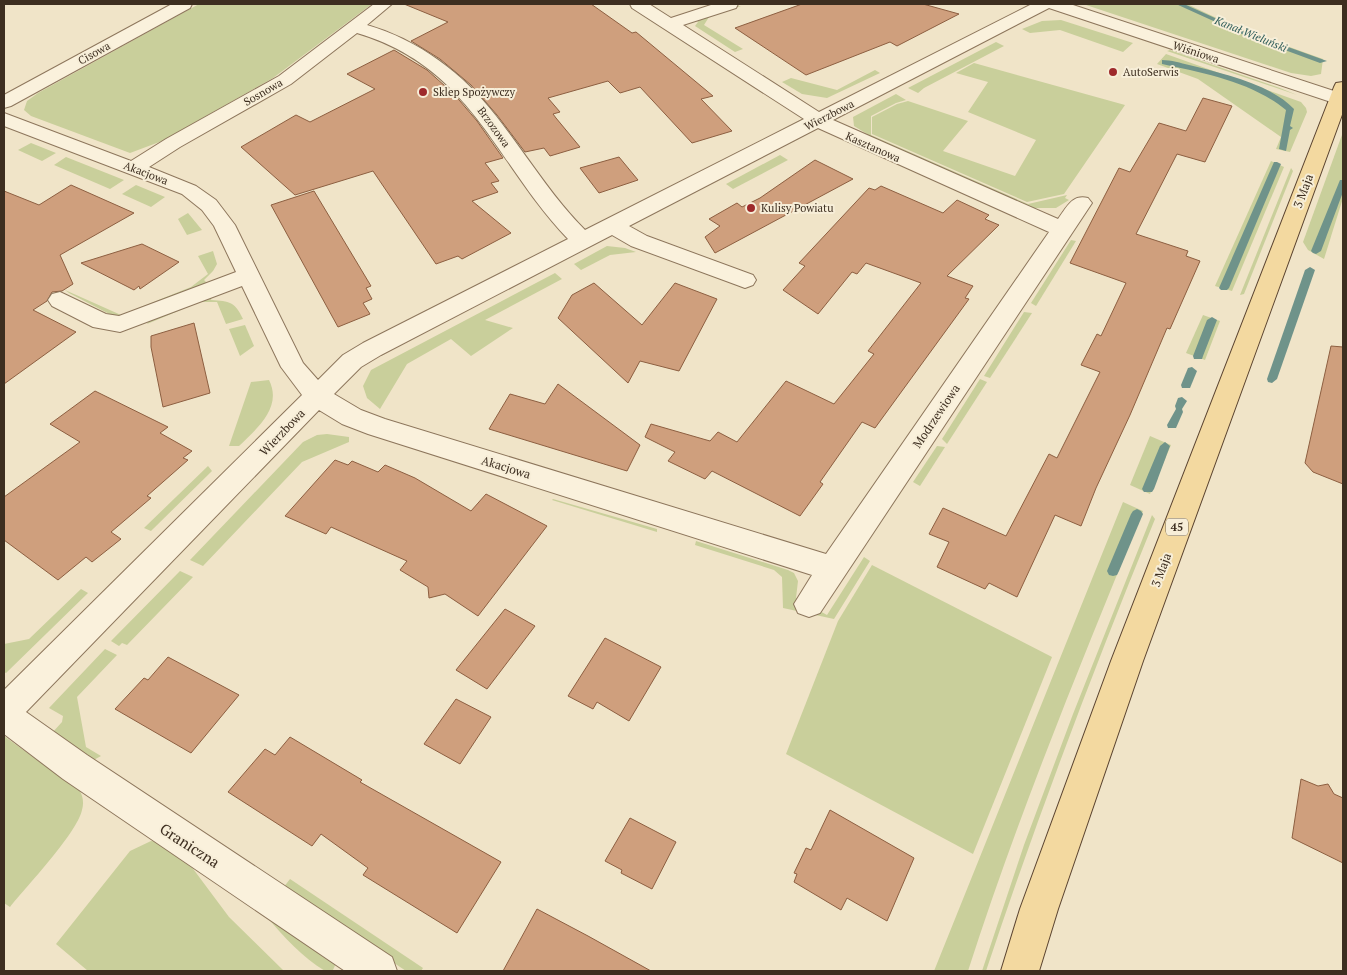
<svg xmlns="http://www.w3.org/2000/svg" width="1347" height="975" viewBox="0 0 1347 975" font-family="'PT Serif',serif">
<rect width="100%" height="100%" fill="#f0e4c8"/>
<g fill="#c9cf9b">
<polygon points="199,4 372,4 273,78 162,141 130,153 31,116 24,110 27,101 38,93"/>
<polygon points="1083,4 1187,4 1242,30 1323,59 1321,74 1311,76 1291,73"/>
<polygon points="736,6 741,6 709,17 704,25 743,49 735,52 695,26 698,22 696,20"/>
<polygon points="1061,20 1133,43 1123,52 1060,30 1030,33 1022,29 1042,21"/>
<polygon points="996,42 1004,46 924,88 918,93 908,88"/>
<polygon points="1170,50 1280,88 1297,95 1167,51"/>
<polygon points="1166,54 1301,102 1306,108 1307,112 1290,152 1276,149 1281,137 1198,79 1157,64"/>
<polygon points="974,63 1125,105 1064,194 1027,202 872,134 872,117 897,104 908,101 968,121 943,151 1015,176 1036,140 968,112 988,82 956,73"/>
<polygon points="875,70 880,73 827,98 802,94 782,82 791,78 837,90"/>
<polygon points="896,94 906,100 896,103 871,116 871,135 1028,204 1067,195 1065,198 1069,200 1056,208 1034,208 869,138 867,134 854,126 853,117"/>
<polygon points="1343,132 1343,198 1324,259 1308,250 1303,242"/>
<polygon points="31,143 56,153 42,161 18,150"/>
<polygon points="780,155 788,160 733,189 726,184"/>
<polygon points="66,157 124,180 110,189 54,165"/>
<polygon points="1271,161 1284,167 1232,291 1215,286"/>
<polygon points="1291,168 1293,171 1244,294 1240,295"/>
<polygon points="136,185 165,197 151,207 122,194"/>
<polygon points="188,213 202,230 187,235 178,219"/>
<polygon points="1071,240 1076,241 1036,306 1031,303"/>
<polygon points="607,246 625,248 636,252 610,255 581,270 574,264"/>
<polygon points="213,251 217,264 213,271 204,280 207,283 117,318 69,293 65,290 121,315 191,287 208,274 198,256"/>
<polygon points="555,273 562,279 485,320 513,328 471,356 451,339 407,364 380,409 367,398 363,386 371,370"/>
<path d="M212,296L211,300C230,301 235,302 243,319L226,324L217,302H200L147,324L150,319Z"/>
<polygon points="1024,312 1032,313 990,378 984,376"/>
<polygon points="1203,315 1220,321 1205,360 1186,353"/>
<polygon points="245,325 254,346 240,356 229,329"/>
<polygon points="980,379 987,382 947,444 942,439"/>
<path d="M269,380C283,408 256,429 239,446H229L251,382Z"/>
<polygon points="327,434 349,437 349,442 302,462 203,566 190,560 303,442 317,435"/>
<polygon points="1150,436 1171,445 1150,494 1130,485"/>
<polygon points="937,446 945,447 920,486 913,482"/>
<polygon points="208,466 212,471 151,531 144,528"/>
<polygon points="553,499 657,529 657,532 552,500"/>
<path d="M1123,502L1143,511C1081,663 1018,815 968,971H934Z"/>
<path d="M1152,515L1155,519C1094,668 1037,818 986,971H982L1024,845L1073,714Z"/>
<polygon points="696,541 788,570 794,573 798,581 796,598 827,615 864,557 870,561 834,619 783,608 782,577 774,570 695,545"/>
<polygon points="872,565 1052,657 973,854 786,754 838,621"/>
<polygon points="180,571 193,577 127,645 122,643 119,646 111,641"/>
<polygon points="81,589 88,593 6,673 4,672 4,644 29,639"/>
<polygon points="105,649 117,655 77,697 86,747 101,756 90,762 52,733 62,722 63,716 49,708"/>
<path d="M4,736L80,791C83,797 84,803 82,810C77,833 27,886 10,907L4,903Z"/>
<polygon points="151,841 162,842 185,858 229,917 284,971 88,971 56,944 130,851"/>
<polygon points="290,879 423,968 421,971 406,971 283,888"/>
<path d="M267,917L337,961L333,970L325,971C302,957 284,937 267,917Z"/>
</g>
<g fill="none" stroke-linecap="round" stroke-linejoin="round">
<g fill="#6f938a" fill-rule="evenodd">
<polygon points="1176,4 1184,4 1246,32 1327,61 1320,63 1242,34"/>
<path d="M1162,60C1171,60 1181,63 1189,65C1221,73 1271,84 1294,109L1290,126L1293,128L1290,130L1286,151L1279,149L1286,110C1252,82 1204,73 1162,64Z"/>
<polygon points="1274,162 1277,162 1281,164 1229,288 1227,290 1221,290 1219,288"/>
<polygon points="1340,180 1343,180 1343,192 1321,251 1316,254 1313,253 1311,251"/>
<polygon points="1310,267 1315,270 1277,379 1272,383 1268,382 1267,379 1305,270"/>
<polygon points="1212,317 1217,320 1203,356 1202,359 1194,359 1193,356 1207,320"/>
<polygon points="1192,367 1197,371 1190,388 1182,388 1181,385 1188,368"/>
<polygon points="1182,397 1187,401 1182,409 1183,412 1176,428 1168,428 1167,425 1176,409 1175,406 1178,398"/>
<polygon points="1165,442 1170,446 1154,489 1152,492 1144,492 1142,489 1160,446"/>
<polygon points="1137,509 1141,511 1143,514 1119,571 1117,575 1113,576 1109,575 1107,571 1131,514 1133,511"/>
</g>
</g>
<g fill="#cf9f7d" stroke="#8d5f41">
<polygon points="404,4 591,4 632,33 636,32 713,96 701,99 732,131 692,143 640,87 620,93 608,81 548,98 560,112 553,114 556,118 580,147 550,156 544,148 525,152 497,115 471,85 440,59 411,41 448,22"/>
<polygon points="802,4 923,4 959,14 897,46 890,42 806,75 735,28"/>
<polygon points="394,50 427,70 454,94 477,121 503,158 485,163 499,181 491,183 498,192 472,201 511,233 462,259 458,256 436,264 373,171 295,195 241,147 296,115 310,122 375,89 347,74"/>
<polygon points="1203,98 1232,106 1205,162 1177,154 1136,234 1188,251 1186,256 1200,261 1170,329 1167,328 1130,415 1096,488 1081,526 1055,515 1017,597 989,583 985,589 937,567 949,542 929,534 943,508 1006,536 1049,454 1057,458 1100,372 1081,365 1097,334 1101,336 1126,283 1070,263 1119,168 1130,172 1159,123 1186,131"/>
<polygon points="619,157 638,180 599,193 580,168"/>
<polygon points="815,160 853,179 715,253 705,237 720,226 709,219 737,203 742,207 760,198"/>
<polygon points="71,185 134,213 60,255 73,284 62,291 52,292 47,301 33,310 76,332 4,384 4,191 39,205"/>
<polygon points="881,186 943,213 957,200 989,215 985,219 999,225 947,276 973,286 965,298 969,299 875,428 862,422 820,482 823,484 800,516 712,471 705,479 668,461 675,452 645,437 651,424 710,441 718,432 737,442 786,381 834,404 874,354 868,351 921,283 866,263 857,274 852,272 818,314 783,290 805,266 799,263 869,188 875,190"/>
<polygon points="314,191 371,286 366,288 372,299 363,303 370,314 338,327 271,205"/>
<polygon points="142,244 179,262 140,289 139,286 134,290 81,263"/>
<polygon points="594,283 642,325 675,283 717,299 679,371 640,361 628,383 558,318 572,295"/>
<polygon points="194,323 210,393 163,407 151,347 151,336"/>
<polygon points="1331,346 1343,347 1343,484 1313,472 1305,463"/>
<polygon points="558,384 640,445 627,471 489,429 510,394 545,404"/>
<polygon points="95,391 168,427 160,433 192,451 183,458 188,460 147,496 151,498 111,532 121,539 92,562 86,557 58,580 4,540 4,497 80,442 50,424"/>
<polygon points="335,460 348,465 352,461 378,472 385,465 415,478 471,511 486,494 547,526 478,616 445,594 429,598 428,587 400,570 407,561 331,527 326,534 285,516"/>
<polygon points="505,609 535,626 487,689 456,670"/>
<polygon points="605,638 661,667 629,721 597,702 593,709 568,696"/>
<polygon points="168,657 239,695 191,753 115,709 144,678 148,680"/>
<polygon points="456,699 491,717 460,764 424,744"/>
<polygon points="290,737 362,780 360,782 501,862 457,933 363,875 368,868 321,834 312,846 228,792 265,749 275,755"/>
<polygon points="1301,779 1318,786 1328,784 1334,794 1343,798 1343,863 1292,838"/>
<polygon points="830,810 914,858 887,921 847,898 841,910 794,882 797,874 794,873 806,848 811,850"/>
<polygon points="630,818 676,842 652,889 621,873 622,870 605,861"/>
<polygon points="537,909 588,936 651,971 503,971"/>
</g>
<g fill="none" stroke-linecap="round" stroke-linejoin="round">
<defs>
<g id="minor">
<polygon points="172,4 192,4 190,8 11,106 4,108 4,95"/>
<path d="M374,4H392L367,25C419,40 464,74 496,116C526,154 551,196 585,230L804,119L632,8L630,4H649L671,18L714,4H738L736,8L683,25L819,112L1032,4H1070L1343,94V106L1049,8L833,120L1058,219C1067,207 1072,194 1088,198L1092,203L820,613L809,617L798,613L794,604L812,575L368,434L342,424L319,410L26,712L87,755L392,957L397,971H345L63,779L4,734V690L302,395L281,367L242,286L120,332L93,327L52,306L48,300L52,294L60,292L106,314L119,316L236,272L214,226L202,210L182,194L4,126V113L131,161L166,139L279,76ZM357,33C472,67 495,163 568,239L363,343L343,355L318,380L303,363L235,225L216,200L196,186L149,167L180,147L291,84ZM818,128L1049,232L826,554L385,419L361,410L334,394L361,367L381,355L612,235L631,246L737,285L745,288L753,285L756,280L753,275L647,236L629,226Z"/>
</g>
<polygon id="primary" points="1343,82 1343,112 1143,661 1058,909 1039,971 1001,971 1020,909 1111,661 1334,87 1336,83"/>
</defs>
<use href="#minor" stroke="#8d765c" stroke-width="2"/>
<use href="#primary" stroke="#5b4430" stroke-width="2"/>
<use href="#minor" fill="#faf1dc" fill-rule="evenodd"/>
<use href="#primary" fill="#f3d9a0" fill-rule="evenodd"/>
</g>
<g fill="#9e2a2b" stroke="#f7eed8" stroke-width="2">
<circle cx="1113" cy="72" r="5"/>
<circle cx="423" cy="92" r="5"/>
<circle cx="751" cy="208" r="5"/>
</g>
<g text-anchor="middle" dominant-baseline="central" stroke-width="4" stroke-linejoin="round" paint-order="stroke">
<g font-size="11" font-style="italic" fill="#2f5d5a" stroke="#f7eed8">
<text transform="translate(1251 34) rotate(22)">Kanał Wieluński</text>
</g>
<g font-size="11" fill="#3d2e20" stroke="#f7eed8">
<text transform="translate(1196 52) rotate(18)">Wiśniowa</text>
<text transform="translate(94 53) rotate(-29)">Cisowa</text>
<text transform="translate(263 92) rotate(-30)">Sosnowa</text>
<text transform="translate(829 115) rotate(-27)">Wierzbowa</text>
<text transform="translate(494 127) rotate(54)">Brzozowa</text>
<text transform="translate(873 147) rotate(24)">Kasztanowa</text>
<text transform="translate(146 173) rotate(21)">Akacjowa</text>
</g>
<g font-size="11" fill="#3d2e20" stroke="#f7eed8" text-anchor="start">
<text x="1123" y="72">AutoSerwis</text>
<text x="433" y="92">Sklep Spożywczy</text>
<text x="761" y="208">Kulisy Powiatu</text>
</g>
<rect fill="#f7eed8" stroke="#756857" stroke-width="1" x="1166" y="518.5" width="22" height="17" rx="4"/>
<g font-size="11" font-weight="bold" fill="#3d2e20">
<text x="1177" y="527">45</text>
</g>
<g font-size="12" fill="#3d2e20" stroke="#f7eed8">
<text transform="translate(1303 191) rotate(-69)">3 Maja</text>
<text transform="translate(936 416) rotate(-56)">Modrzewiowa</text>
<text transform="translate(282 432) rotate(-46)">Wierzbowa</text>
<text transform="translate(506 467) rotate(17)">Akacjowa</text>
<text transform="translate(1161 570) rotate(-69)">3 Maja</text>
</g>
<g font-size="15" fill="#3d2e20" stroke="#f7eed8">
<text transform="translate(190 845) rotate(33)">Graniczna</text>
</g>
</g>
<rect width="1347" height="975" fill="none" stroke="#3d2e20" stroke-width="10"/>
</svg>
